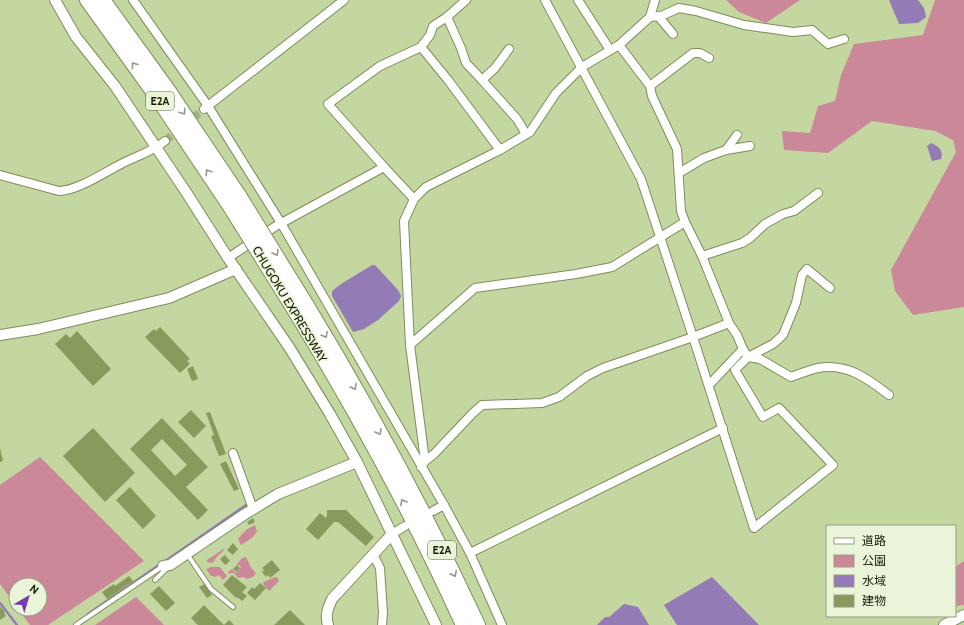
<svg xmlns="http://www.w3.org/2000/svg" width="964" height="625" viewBox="0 0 964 625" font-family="Cabin,'Noto Sans JP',sans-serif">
<rect width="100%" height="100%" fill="#c5d7a0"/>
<g fill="#cb8899">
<polygon points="726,0 800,0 766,23 739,12"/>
<polygon points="935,0 964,0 964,307 913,315 895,291 891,270 956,152 953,140 935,131 872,121 828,153 784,150 782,131 810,133 818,106 835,101 841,75 854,44 923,35"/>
<polygon points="40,457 144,561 48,625 30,625 18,609 40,609 40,585 16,585 16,606 0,584 0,485"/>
<polygon points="255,525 257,532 252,538 241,545 238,539 246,530"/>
<path d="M225,548C222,554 215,556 214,562L211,563L207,562V560Z"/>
<polygon points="246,557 252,569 256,573 253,577 247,579 243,577 238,578 234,573 231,573 229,574 228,572 232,569 236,573 241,567 237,564 242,558"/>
<polygon points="964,561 964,605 955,606 955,567"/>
<polygon points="211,567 220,567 227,576 223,580 219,575 215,577 213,576 211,576 206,569"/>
<polygon points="275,577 278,578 279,581 269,591 263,584 264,582"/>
<polygon points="136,597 164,625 95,625"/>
</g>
<g fill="#937bb5">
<polygon points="889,0 918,0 924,8 926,17 918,23 899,24"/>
<path d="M931,143C938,146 944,150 941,159L932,161L927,146Z"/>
<polygon points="372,265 375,265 398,290 401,296 399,301 378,320 364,329 353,332 332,296 332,291 341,284"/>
<polygon points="712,577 759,625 677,625 664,605"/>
<polygon points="624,604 638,607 649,625 597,625 605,617 609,617"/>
</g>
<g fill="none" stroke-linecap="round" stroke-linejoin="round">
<g stroke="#937bb5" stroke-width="2.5">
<polyline points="164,562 249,503"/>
<polyline points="0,603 17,625"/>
<polyline points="88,614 159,565"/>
</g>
</g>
<g fill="#889b5d" fill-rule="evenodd">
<polygon points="160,327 190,359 187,361 190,364 180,373 145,337 154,329 156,331"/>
<polygon points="77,331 111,369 93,386 55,344 66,334 70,338"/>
<polygon points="193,366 198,379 192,381 187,369"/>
<polygon points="191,410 206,426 194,438 178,422"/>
<polygon points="210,412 226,454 219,456 211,436 214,435 206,413"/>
<path d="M162,418L208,467L186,487L208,510L198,520L130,449ZM162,439L187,465L175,476L151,450Z"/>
<polygon points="93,428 135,473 105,502 63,456"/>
<polygon points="0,448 3,461 0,462"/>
<polygon points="226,461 239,489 234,491 220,464"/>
<polygon points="130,487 156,516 143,529 116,500"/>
<polygon points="327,510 346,510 374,537 366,546 338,522 334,522 318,540 306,529 320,513 326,518 327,516"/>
<polygon points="253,518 255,522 249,525 247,522"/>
<polygon points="233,543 238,549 233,555 227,550"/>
<polygon points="225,555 230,561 225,565 220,559"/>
<polygon points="272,560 280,570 270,578 268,575 266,577 262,572 264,570 262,568"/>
<polygon points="237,565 240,568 236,572 233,569"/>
<polygon points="232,575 247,587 242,592 247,596 242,601 237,597 236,598 223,585"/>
<polygon points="129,576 133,581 107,599 102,592 114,584 115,586"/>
<polygon points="260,583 266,588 255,600 247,593 252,587 254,589"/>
<polygon points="205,584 212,595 207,598 199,587"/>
<polygon points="159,586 175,603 166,611 150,594"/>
<polygon points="204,605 224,625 229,620 234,625 198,625 191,618"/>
<polygon points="0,606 5,612 4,613 6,616 0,620"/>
<polygon points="290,610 305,625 274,625"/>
</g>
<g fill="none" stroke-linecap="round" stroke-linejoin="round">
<polyline stroke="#a2b181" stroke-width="8" stroke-dasharray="8 4" stroke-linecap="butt" points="165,141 204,109"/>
<defs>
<g id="service">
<polyline points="187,554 211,589 233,607"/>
<polyline points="155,580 167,568"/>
<polyline points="76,625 163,566"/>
</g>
<g id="minor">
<polyline points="133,0 208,106 281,223 444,505 470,553 502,625"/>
<polyline points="545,0 641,179 693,337 754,528 833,465 779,408 763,417 735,370 748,357 773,344 783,335 796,303 802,275 807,269 830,288"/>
<polyline points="578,0 610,50"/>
<polyline points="658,16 673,34"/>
<polyline points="447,17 461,48 466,63 482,80 517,119 526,134"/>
<polyline points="650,17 661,16 679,8 696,11 744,25 793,32 812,30 828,44 844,39"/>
<path d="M619,45L650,86L652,96L677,149L681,211L685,222L702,256L729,323L737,335L743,349L748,357L760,359L791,377C799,374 809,370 818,368C847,363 867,378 889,395"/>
<polyline points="421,47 448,80 500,150"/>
<polyline points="482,80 495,68 509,49"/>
<polyline points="650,86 693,53 700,53 709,58"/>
<polyline points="204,109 344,0"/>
<polyline points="726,150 737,135"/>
<polyline points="679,173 704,158 726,150 750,146"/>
<path d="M0,175L59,191C77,191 105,172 121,164C136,156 152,152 165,141"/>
<polyline points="414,199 384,167 328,104 380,66 421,47 430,35 433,26 447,17 466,0"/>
<polyline points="702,256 742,243 750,238 765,224 783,214 794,211 818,193"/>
<polyline points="228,258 276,226 384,167"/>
<polyline points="410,345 475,288 576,274 612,267 685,222"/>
<polyline points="709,385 743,349"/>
<polyline points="233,453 253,509"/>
<polyline points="425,461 434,454 473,413 482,405 542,403 559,397 587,376 603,368 693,337 729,323"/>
<polyline points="421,467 425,461 410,345 404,221 414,199 426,187 500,150 530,132 556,93 582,67 619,45 650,17 655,0"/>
<polyline points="433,511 444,505"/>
<polyline points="392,534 405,526"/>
<polyline points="470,553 723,428"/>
<polyline points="373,554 380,568 383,613 382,625"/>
</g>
<g id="tertiary">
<polyline points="55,0 76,37 115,86 186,192 228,258 289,347 330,414 357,462 436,625"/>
<polyline points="0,335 38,329 169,298 236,269"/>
<polyline points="163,566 170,565 245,514 278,494 357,462"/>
<path d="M328,625C325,615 328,608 332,599L392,534"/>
<polyline points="944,625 964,615"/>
</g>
<g id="motorway">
<polyline points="87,0 156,96 229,205"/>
<polyline points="103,0 166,87 240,197"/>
<path d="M306,304C369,408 427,515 478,625"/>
<path d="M295,311C357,412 414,517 463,625"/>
</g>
</defs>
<use href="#service" stroke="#7d8e5a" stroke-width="6"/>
<use href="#minor" stroke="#7d8e5a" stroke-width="10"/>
<use href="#tertiary" stroke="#7d8e5a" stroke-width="12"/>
<use href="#motorway" stroke="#7d8e5a" stroke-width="16"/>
<use href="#service" stroke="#fff" stroke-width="4"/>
<use href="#minor" stroke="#fff" stroke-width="8"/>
<use href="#tertiary" stroke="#fff" stroke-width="10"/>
<use href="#motorway" stroke="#fff" stroke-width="14"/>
<defs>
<g id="motorway-bridge">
<polyline points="240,197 306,304"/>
<polyline points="229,205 295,311"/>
</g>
</defs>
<use href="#motorway-bridge" stroke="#7d8e5a" stroke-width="16" stroke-linecap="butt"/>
<use href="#motorway-bridge" stroke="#fff" stroke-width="14"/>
</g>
<defs><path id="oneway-chevron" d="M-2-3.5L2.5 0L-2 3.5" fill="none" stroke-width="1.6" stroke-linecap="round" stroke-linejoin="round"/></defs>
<g stroke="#96988f">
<use href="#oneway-chevron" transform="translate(134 65) rotate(-126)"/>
<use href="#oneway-chevron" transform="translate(183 112) rotate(56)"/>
<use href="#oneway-chevron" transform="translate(208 172) rotate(-123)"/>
<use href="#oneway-chevron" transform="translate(276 253) rotate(59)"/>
<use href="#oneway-chevron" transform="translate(325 335) rotate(60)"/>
<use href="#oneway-chevron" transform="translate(354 387) rotate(61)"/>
<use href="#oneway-chevron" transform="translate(379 432) rotate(61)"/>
<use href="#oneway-chevron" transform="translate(403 502) rotate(-119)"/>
<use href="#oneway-chevron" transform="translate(454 574) rotate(64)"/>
</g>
<g text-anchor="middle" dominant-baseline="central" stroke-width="3" stroke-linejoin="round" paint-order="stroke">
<g fill="#eaf4d8" stroke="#555c45" stroke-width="1">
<rect x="146" y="92" width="28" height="18" rx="3"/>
<rect x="428" y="541" width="28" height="18" rx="3"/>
</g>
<g font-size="11" font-weight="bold" fill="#151b06">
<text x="160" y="101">E2A</text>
<text x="442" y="550">E2A</text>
</g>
<g font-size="12" fill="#151b06" stroke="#eaf4d8">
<text transform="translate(290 304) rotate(59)">CHUGOKU EXPRESSWAY</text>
</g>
</g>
<rect x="826" y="525" width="130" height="92" fill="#eaf4d8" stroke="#959d84"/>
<rect x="834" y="538" width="20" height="6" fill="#ffffff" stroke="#959d84"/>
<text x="862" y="545" font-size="12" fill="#151b06">道路</text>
<rect x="834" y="555" width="20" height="12" fill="#cb8899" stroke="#959d84"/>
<text x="862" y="565" font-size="12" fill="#151b06">公園</text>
<rect x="834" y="575" width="20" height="12" fill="#937bb5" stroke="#959d84"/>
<text x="862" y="585" font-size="12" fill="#151b06">水域</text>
<rect x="834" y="595" width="20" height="12" fill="#889b5d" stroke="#959d84"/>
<text x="862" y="605" font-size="12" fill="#151b06">建物</text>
<g transform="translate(28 597) rotate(38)"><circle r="19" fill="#eaf4d8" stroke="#959d84"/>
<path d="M0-3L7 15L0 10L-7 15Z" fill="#753bb1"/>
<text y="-6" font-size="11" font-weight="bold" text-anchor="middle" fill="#151b06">N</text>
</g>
</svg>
